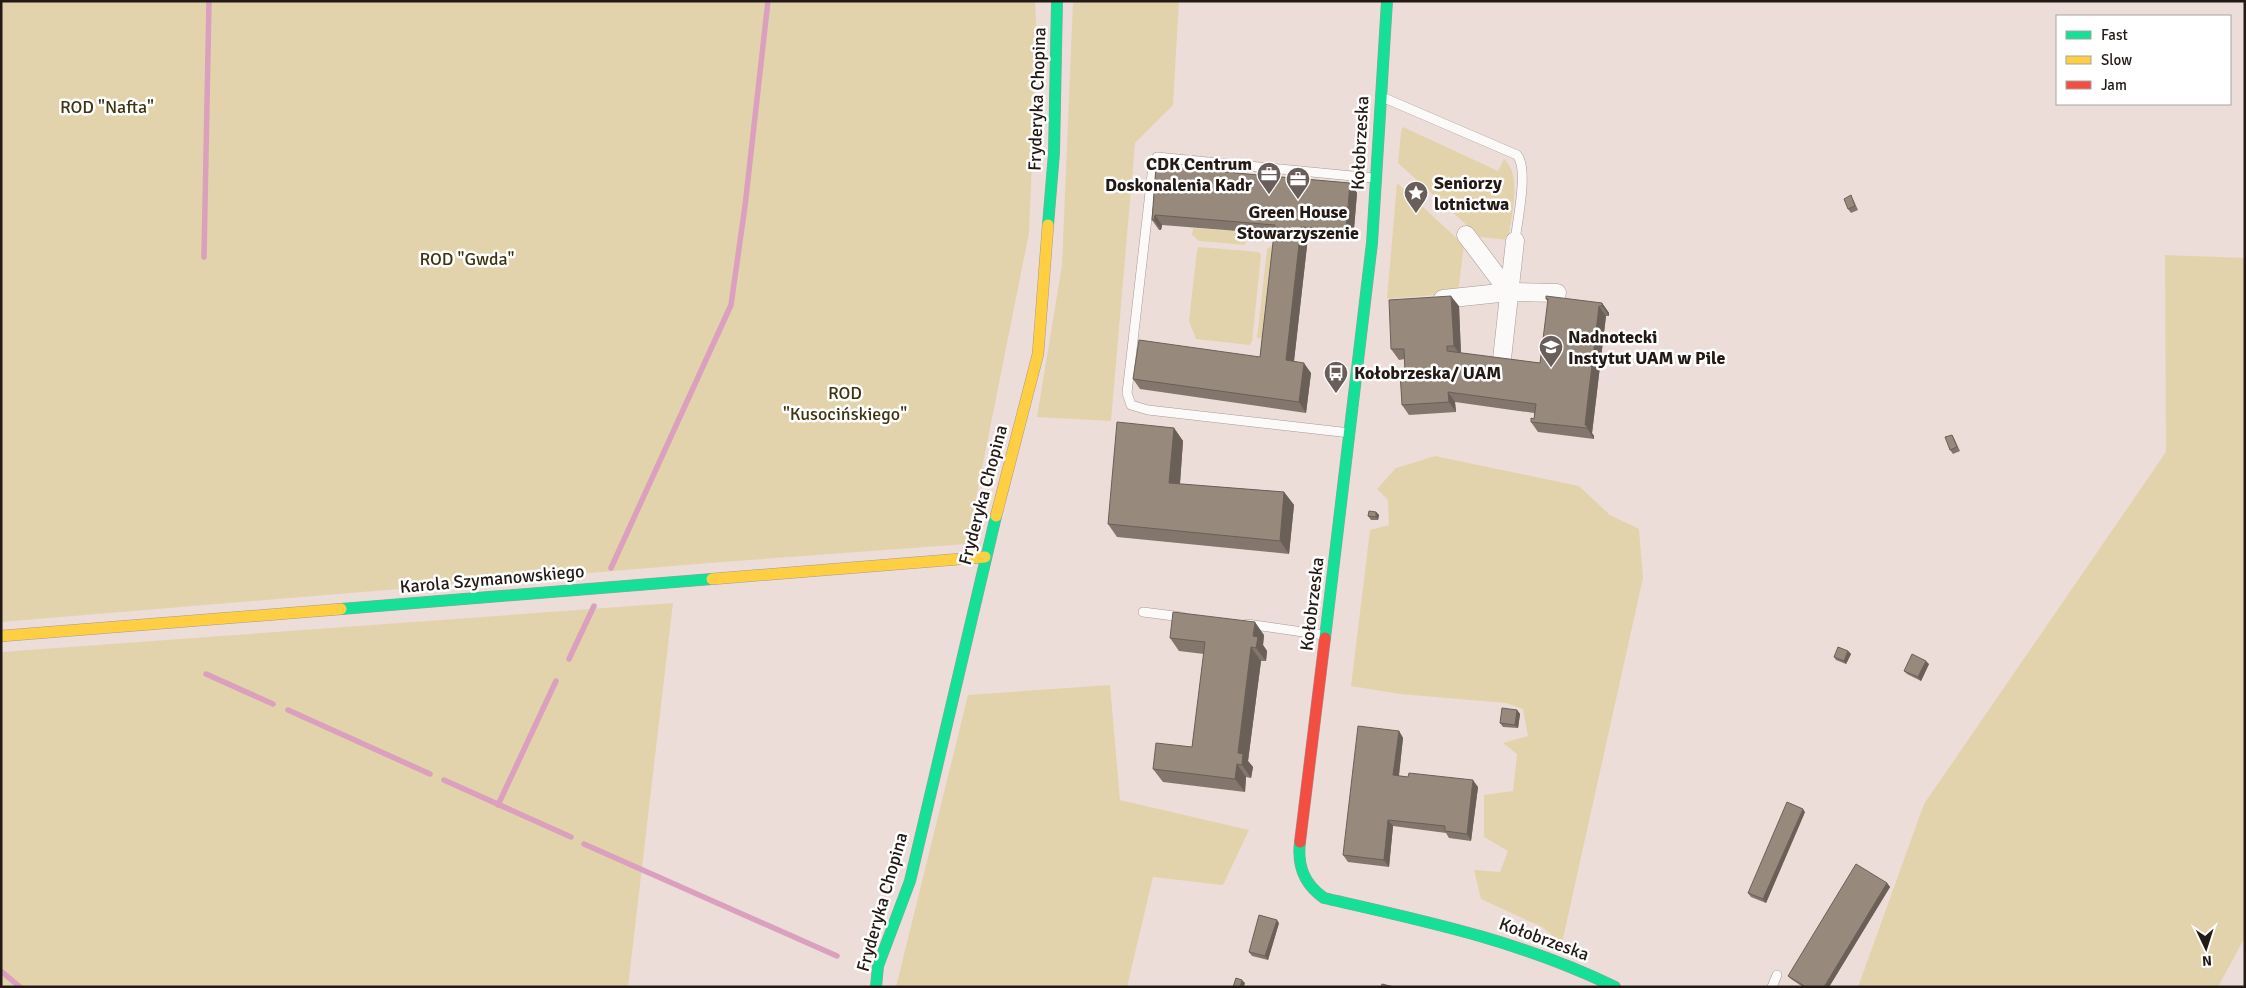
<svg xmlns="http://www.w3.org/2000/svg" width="2246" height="988" viewBox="0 0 2246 988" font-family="Signika,sans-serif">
<rect width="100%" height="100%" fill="#edddd8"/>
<g fill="#e3d3ac">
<polygon points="1,1 1035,1 1037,38 1029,233 967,544 722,562 1,622"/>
<polygon points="1073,1 1179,1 1173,105 1135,143 1111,421 1037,417 1062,265"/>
<path d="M1403,127L1498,171L1504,159C1523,175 1511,218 1508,240L1480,237L1398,163L1401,132Z"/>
<polygon points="1397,183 1464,245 1458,293 1387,299"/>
<polygon points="1193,228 1246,232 1245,245 1199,241 1192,235"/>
<polygon points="1281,238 1270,340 1257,338 1267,249"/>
<polygon points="1199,247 1259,252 1261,255 1252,342 1249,345 1196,339 1189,321 1197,250"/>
<polygon points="2165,255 2245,258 2245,937 2218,987 1858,987 1924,804 2166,452"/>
<polygon points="1435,456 1579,486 1610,515 1639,529 1643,578 1562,943 1542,927 1481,899 1474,870 1500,872 1508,851 1484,837 1484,795 1513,791 1517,754 1503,743 1528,736 1523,709 1506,703 1400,694 1351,686 1370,530 1389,525 1388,500 1377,489 1396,468"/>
<polygon points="673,603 628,987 1,987 1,652"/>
<polygon points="1110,685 1120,800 1249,830 1223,885 1153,877 1127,987 896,987 968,695"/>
</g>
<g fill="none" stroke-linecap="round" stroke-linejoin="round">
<g stroke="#daa0bd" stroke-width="5.5">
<polyline points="204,257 209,1"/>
<polyline points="611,568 731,305 745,206 768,1"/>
<polyline points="569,659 594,606"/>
<polyline points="206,674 273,704"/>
<polyline points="288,710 430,774"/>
<polyline points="444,780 571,837"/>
<polyline points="498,805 556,681"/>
<polyline points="584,844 837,956"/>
<polyline points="1,971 20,987"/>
</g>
<defs>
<g id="lane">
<path d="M1382,97L1517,155C1529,169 1517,222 1515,241"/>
<polyline points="1350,433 1148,410 1131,405 1127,393 1153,166 1157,157 1373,178"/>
<polyline points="1143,612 1182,617"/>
<polyline points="1247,624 1324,635"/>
<polyline points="1772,987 1777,975"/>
</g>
<g id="street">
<polyline points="1466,235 1509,292"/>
<polyline points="1443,299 1509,292 1557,293"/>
<polyline points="1501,368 1515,241"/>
</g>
<g id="fast">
<polyline points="1048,225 1054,153 1057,1"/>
<polyline points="341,609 712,579"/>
<polyline points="1325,638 1372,243 1387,1"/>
<path d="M1300,842C1297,866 1304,884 1324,898C1425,921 1521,941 1615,987"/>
<polyline points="876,987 878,966 910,881 996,516"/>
</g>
<g id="slow">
<polyline points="996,516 1038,354 1048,225"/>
<polyline points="712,579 985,557"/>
<polyline points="1,636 341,609"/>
</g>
<polyline id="jam" points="1300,842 1325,638"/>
</defs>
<use href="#lane" stroke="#a59995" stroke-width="10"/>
<use href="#street" stroke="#a59995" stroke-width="19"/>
<use href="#fast" stroke="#a59995" stroke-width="12"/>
<use href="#slow" stroke="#a59995" stroke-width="12"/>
<use href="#jam" stroke="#a59995" stroke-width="12"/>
<use href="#lane" stroke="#fcfaf9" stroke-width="9"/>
<use href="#street" stroke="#fcfaf9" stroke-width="18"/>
<use href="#fast" stroke="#16e098" stroke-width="11"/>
<use href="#slow" stroke="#ffcf43" stroke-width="11"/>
<use href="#jam" stroke="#f24e42" stroke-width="11"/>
</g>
<g fill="#83766c">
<polygon points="1156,166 1350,183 1357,193 1353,241 1308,237 1294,361 1311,373 1306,413 1140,389 1133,379 1260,357 1274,234 1162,225 1161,230 1159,230 1152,220"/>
<polygon points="1853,199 1858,210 1851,213 1848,209"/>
<polygon points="1546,299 1602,303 1609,313 1609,316 1606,316 1594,417 1592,433 1594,436 1594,439 1538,432 1531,422 1534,419 1534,413 1455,402 1456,412 1409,415 1402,405 1405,372 1405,359 1399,360 1391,349 1459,306 1461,353 1540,363 1548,302"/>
<polygon points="1174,428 1183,441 1180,484 1284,492 1294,505 1289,554 1117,537 1108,524"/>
<polygon points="1952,435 1954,438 1960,451 1953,454 1950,450"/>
<polygon points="1376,512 1379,515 1378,520 1371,520 1368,516"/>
<polygon points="1264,635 1263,645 1267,651 1266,661 1261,661 1248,761 1253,767 1251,778 1246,777 1245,792 1163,782 1153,769 1192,747 1204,654 1179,651 1170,638"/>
<polygon points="1848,651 1851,654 1846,664 1836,660 1834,657"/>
<polygon points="1929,664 1921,681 1907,674 1904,671"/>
<polygon points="1517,710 1520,714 1518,728 1503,727 1500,723"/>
<polygon points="1399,731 1403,738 1399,776 1478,787 1471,841 1449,838 1446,833 1393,826 1389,867 1348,862 1343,855"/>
<polygon points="1805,812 1766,903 1751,897 1748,893"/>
<polygon points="1887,883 1890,887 1829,987 1803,987 1791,979 1788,976"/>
<polygon points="1279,923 1268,960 1252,956 1249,952"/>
</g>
<g fill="#6a6058">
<polygon points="1350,183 1357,193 1353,241 1346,231"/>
<polygon points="1155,215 1162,225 1161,230 1154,220"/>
<polygon points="1301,227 1308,237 1293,370 1286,360"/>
<polygon points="1451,296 1459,306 1461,356 1454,346"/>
<polygon points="1602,303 1609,313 1609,316 1602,306"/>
<polygon points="1599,306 1606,316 1592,433 1594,436 1594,439 1585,425"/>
<polygon points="1304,363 1311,373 1306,413 1299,402"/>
<polygon points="1448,392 1455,402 1456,412 1449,402"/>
<polygon points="1174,428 1183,441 1179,496 1169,483"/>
<polygon points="1284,492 1294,505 1289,554 1280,541"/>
<polygon points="1376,512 1379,515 1378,520 1376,517"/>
<polygon points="1255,622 1264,635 1263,645 1267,651 1266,661 1256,648 1253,636"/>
<polygon points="1251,647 1261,661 1248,761 1253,767 1251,778 1242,765 1238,753"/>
<polygon points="1848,651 1851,654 1846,664 1844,661"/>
<polygon points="1926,661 1929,664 1921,681 1918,677"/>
<polygon points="1517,710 1520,714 1518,728 1515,725"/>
<polygon points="1399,731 1403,738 1398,782 1393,775"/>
<polygon points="1237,764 1246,777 1245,792 1235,779"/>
<polygon points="1473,780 1478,787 1471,841 1467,834"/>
<polygon points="1803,809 1805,812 1766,903 1763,899"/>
<polygon points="1388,820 1393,826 1389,867 1384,860"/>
<polygon points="1887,883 1890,887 1829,987 1824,987"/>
<polygon points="1277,920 1279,923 1268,960 1265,956"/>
<polygon points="1242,980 1245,983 1244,987 1240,987"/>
</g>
<g fill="#98897d" stroke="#6a6058">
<polygon points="1156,166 1350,183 1346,231 1301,227 1286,360 1304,363 1299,402 1133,379 1139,340 1260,357 1275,225 1155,215 1154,220 1152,220"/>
<polygon points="1851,195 1855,206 1848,209 1844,199"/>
<polygon points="1451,296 1454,346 1447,346 1447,351 1540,363 1548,299 1546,299 1546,296 1602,303 1602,306 1599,306 1587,407 1585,425 1587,426 1587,428 1531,422 1531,418 1534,419 1536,404 1448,392 1449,402 1402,405 1400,373 1405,372 1404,349 1391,349 1389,300"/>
<polygon points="1117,422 1174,428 1169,483 1284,492 1280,541 1108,524"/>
<polygon points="1952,435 1957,447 1950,450 1945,437"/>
<polygon points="1369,511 1376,512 1376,517 1368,516"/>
<polygon points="1173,612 1255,622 1253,636 1258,637 1256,648 1251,647 1238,753 1243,754 1242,765 1237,764 1235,779 1153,769 1156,743 1192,747 1205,642 1170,638"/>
<polygon points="1838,647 1848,651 1844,661 1834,657"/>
<polygon points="1912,654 1926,661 1918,677 1904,671"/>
<polygon points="1502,708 1517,710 1515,725 1500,723"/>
<polygon points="1358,726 1399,731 1393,775 1408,777 1409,773 1473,780 1467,834 1445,831 1445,826 1388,820 1384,860 1343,855"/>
<polygon points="1787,802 1803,809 1763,899 1748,893"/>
<polygon points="1856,864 1887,883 1824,987 1806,987 1788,976"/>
<polygon points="1259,915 1277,920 1265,956 1249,952"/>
<polygon points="1236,978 1242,980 1240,987 1233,987"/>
<polygon points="1382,984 1394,987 1381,987"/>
</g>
<defs>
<symbol id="office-pin" viewBox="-11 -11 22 30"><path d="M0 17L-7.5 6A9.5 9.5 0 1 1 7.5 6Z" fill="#6a5e5a" stroke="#fff"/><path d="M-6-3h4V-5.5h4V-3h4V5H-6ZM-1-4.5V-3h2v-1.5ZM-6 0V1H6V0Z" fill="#fff"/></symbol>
<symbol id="sight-pin" viewBox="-11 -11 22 30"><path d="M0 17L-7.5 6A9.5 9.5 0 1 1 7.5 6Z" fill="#6a5e5a" stroke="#fff"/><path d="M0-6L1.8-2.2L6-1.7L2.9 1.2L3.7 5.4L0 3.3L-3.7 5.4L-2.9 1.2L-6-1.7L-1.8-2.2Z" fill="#fff"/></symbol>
<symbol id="university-pin" viewBox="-11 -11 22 30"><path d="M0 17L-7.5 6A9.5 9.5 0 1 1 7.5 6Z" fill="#6a5e5a" stroke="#fff"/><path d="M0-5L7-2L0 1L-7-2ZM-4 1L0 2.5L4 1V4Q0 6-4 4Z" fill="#fff"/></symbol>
<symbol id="bus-pin" viewBox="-11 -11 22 30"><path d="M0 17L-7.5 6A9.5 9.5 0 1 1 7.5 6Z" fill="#6a5e5a" stroke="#fff"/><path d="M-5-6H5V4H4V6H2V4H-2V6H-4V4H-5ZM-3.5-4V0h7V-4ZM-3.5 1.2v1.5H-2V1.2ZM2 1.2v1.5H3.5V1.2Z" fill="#fff"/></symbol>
</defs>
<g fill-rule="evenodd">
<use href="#office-pin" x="1255" y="160" width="28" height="38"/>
<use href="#office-pin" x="1284" y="165" width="28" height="38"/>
<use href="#sight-pin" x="1402" y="179" width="28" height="38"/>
<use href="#university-pin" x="1537" y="333" width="28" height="38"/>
<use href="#bus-pin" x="1322" y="359" width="28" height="38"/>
</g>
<g text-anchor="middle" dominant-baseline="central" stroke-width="5" stroke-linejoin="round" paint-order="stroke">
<g font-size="18" fill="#231a16" stroke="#fff">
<text transform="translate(1037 99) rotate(-88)">Fryderyka Chopina</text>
<text transform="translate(1360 143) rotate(-87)">Kołobrzeska</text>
<text transform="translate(983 495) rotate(-75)">Fryderyka Chopina</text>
<text transform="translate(492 579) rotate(-5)">Karola Szymanowskiego</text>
<text transform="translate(1312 604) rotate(-83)">Kołobrzeska</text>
<text transform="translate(882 902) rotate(-74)">Fryderyka Chopina</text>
<text transform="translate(1544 939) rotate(20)">Kołobrzeska</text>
</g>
<g font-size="18" fill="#3d3510" stroke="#fff">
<text x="107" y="107">ROD "Nafta"</text>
<text x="467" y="259">ROD "Gwda"</text>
<text x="845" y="393">ROD<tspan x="845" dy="21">"Kusocińskiego"</tspan></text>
</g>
<g font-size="18" font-weight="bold" fill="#231a16" stroke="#fff" text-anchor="start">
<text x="1252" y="164" text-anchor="end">CDK Centrum<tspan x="1252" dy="21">Doskonalenia Kadr</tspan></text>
<text x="1434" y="183">Seniorzy<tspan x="1434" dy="21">lotnictwa</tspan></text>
<text x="1298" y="212" text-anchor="middle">Green House<tspan x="1298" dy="21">Stowarzyszenie</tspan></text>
<text x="1568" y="337">Nadnotecki<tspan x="1568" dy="21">Instytut UAM w Pile</tspan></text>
<text x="1354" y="373">Kołobrzeska/ UAM</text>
</g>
</g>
<rect width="2246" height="988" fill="none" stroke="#231a16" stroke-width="5"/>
<rect x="2056" y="15" width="175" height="90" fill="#ffffff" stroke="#a7a3a2"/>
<rect x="2066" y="31" width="25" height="8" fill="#16e098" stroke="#a7a3a2"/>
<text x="2101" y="40" font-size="15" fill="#231a16">Fast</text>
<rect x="2066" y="56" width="25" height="8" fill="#ffcf43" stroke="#a7a3a2"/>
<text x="2101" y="65" font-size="15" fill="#231a16">Slow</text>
<rect x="2066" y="81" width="25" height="8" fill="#f24e42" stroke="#a7a3a2"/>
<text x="2101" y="90" font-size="15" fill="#231a16">Jam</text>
<g transform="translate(2206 948) rotate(176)" stroke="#ffffff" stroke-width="4" paint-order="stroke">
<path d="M0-4L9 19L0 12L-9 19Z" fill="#231a16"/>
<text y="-8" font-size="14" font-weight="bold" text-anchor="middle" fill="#231a16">N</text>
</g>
</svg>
